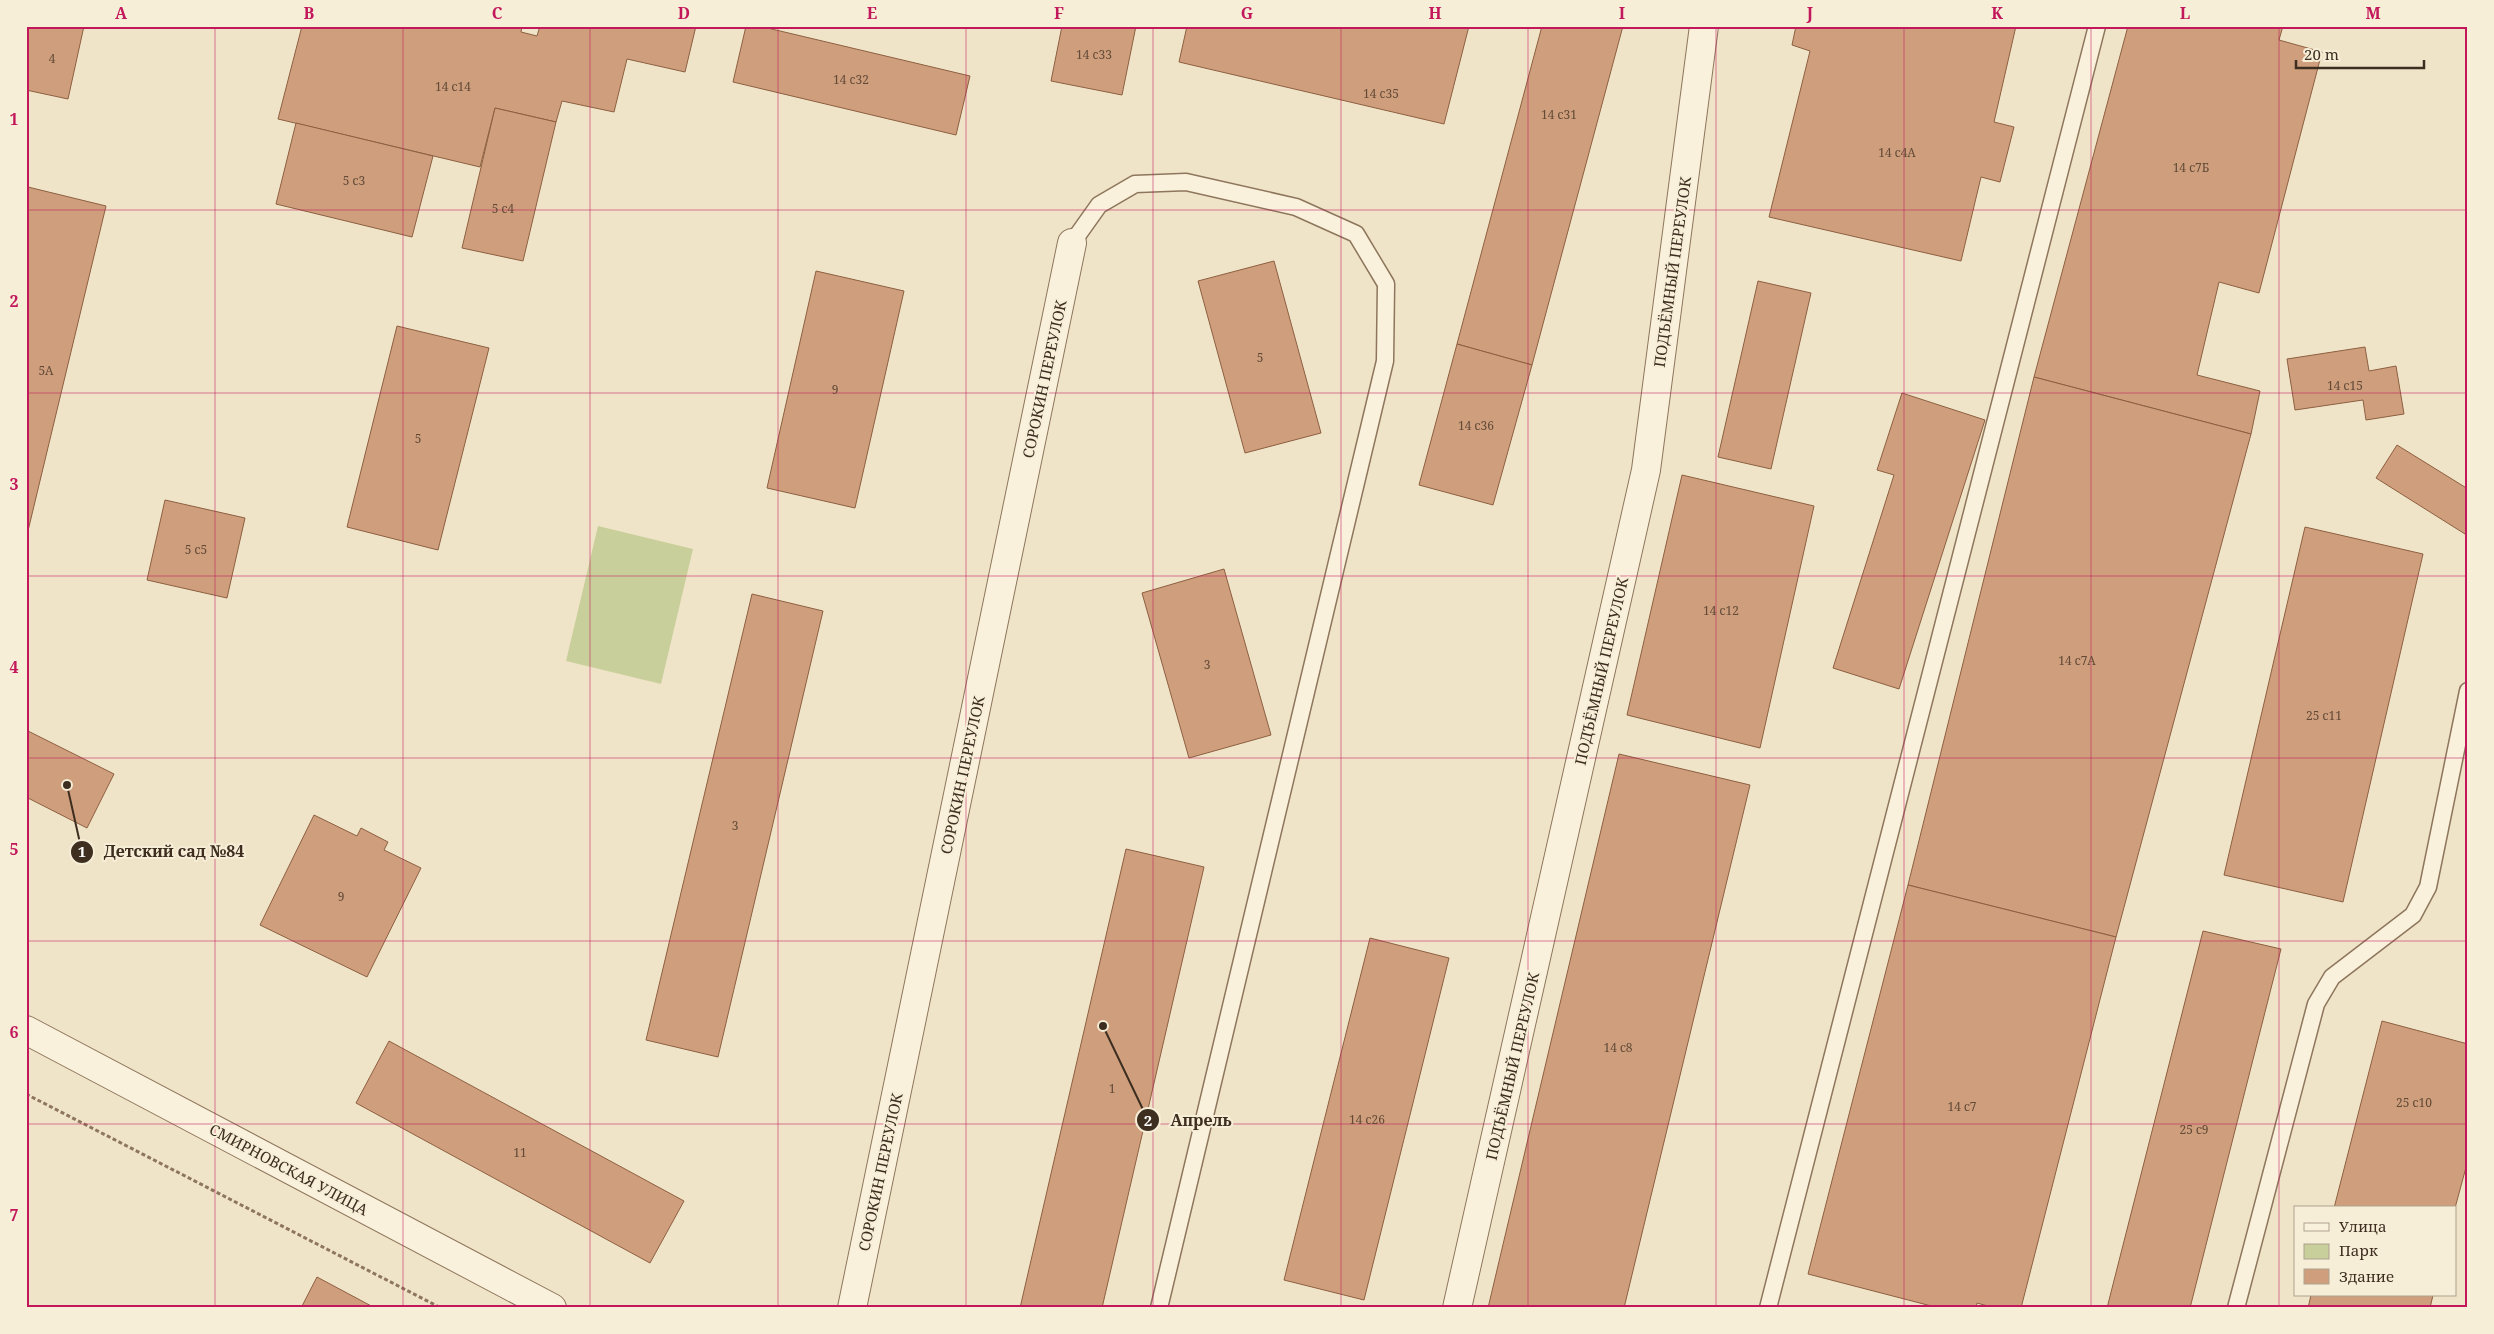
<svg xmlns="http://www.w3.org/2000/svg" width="2494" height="1334" viewBox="0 0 2494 1334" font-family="'Noto Serif',serif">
<rect width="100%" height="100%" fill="#f0e4c8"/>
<polygon fill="#c9cf9b" points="598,526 693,549 661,684 566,661"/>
<g fill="#cf9f7d" stroke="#8d5f41">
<polygon points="26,26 84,26 68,99 26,90"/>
<polygon points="302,26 522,26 521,32 537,36 540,26 696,26 685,72 627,59 614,112 562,101 556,122 495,108 480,167 278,119"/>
<polygon points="746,26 759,26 970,76 956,135 733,82"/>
<polygon points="1062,26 1136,26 1122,95 1051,81"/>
<polygon points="1187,26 1469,26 1444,124 1179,62"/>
<polygon points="1542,26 1623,26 1532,365 1457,344"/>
<polygon points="1796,26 2016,26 1994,122 2014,127 2000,182 1981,177 1961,261 1769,217 1810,51 1792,45"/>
<polygon points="2128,26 2283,26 2279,40 2322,52 2259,293 2219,282 2197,375 2260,391 2251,434 2034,377"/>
<polygon points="495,108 556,122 523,261 462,248"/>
<polygon points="296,123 433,156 412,237 276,204"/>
<polygon points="28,187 106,206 27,535 26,194"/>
<polygon points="1274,261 1321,433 1245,453 1198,281"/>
<polygon points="816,271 904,291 855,508 767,488"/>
<polygon points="1758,281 1811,293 1771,469 1718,457"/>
<polygon points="397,326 489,348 438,550 347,527"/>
<polygon points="1457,344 1532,365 1493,505 1419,485"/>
<polygon points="2365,347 2369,371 2396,366 2404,414 2366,420 2363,400 2295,410 2287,359"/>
<polygon points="2034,377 2251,434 2116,937 1908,885"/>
<polygon points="1902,393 1985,420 1899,689 1833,668 1894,475 1877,470"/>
<polygon points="2397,445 2468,489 2468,529 2465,534 2376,478"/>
<polygon points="1682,475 1814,506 1760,748 1627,715"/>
<polygon points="165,500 245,518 227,598 147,580"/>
<polygon points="2305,527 2423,554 2343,902 2224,875"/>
<polygon points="1224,569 1271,735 1189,758 1142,593"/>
<polygon points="752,594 823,611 718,1057 646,1040"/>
<polygon points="26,730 114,774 87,828 26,797"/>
<polygon points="1619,754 1750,785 1624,1308 1488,1308"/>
<polygon points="314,815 357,836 361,828 388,842 384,850 421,868 367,977 260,925"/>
<polygon points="1126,849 1204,867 1102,1308 1020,1308"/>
<polygon points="1908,885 2116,937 2021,1308 1995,1308 1977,1303 1976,1308 1939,1308 1808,1274"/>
<polygon points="2203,931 2281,949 2190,1308 2107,1308"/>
<polygon points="1370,938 1449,958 1364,1300 1284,1280"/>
<polygon points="2382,1021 2468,1044 2468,1160 2455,1208 2334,1208"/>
<polygon points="389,1041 684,1201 650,1263 356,1103"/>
<polygon points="317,1277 375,1308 301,1308"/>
<polygon points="2311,1295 2433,1295 2430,1308 2308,1308"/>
</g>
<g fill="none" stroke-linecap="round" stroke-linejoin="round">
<defs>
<g id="lane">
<polyline points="1072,243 1099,205 1135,184 1186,182 1296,207 1356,234 1386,284 1385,361 1159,1308"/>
<polyline points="1768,1308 2097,26"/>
<polyline points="2236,1308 2316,1004 2332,977 2413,915 2428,887 2468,691"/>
</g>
<g id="street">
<polyline points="26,1030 552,1308"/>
<polyline points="852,1308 1072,243"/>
<polyline points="1457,1308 1646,470 1704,26"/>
</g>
</defs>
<use href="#lane" stroke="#8d765c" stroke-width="19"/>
<use href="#street" stroke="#8d765c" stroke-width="30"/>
<polyline stroke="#8d765c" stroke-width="3" stroke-dasharray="4 2.5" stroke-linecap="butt" points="26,1094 441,1308"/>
<use href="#lane" stroke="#faf1dc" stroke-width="16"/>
<use href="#street" stroke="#faf1dc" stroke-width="28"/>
</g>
<path fill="none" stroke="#c2185b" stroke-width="1" stroke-opacity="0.55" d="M215,26V1308M403,26V1308M590,26V1308M778,26V1308M966,26V1308M1153,26V1308M1341,26V1308M1528,26V1308M1716,26V1308M1904,26V1308M2091,26V1308M2279,26V1308M26,210H2468M26,393H2468M26,576H2468M26,758H2468M26,941H2468M26,1124H2468"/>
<g text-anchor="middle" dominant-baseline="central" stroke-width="4" stroke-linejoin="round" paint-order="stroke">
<g font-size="12" fill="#624a37">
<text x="1094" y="54">14 c33</text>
<text x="52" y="58">4</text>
<text x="851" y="79">14 c32</text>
<text x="453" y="86">14 с14</text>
<text x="1381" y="93">14 c35</text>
<text x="1559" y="114">14 с31</text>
<text x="1897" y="152">14 с4А</text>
<text x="2191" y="167">14 с7Б</text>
<text x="354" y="180">5 с3</text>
<text x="503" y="208">5 с4</text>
<text x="1260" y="357">5</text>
<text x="46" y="370">5А</text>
<text x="2345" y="385">14 с15</text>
<text x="835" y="389">9</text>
<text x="1476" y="425">14 с36</text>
<text x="418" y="438">5</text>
<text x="196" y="549">5 с5</text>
<text x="1721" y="610">14 с12</text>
<text x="2077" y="660">14 с7А</text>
<text x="1207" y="664">3</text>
<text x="2324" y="715">25 с11</text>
<text x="735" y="825">3</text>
<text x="341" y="896">9</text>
<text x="1618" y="1047">14 с8</text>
<text x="1112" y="1088">1</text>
<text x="2414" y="1102">25 с10</text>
<text x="1962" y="1106">14 с7</text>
<text x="1367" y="1119">14 с26</text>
<text x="2194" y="1129">25 с9</text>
<text x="520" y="1152">11</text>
</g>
<g font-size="15" fill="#3d2e20" stroke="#f7eed8">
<text transform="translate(1672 272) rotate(-82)">ПОДЪЁМНЫЙ ПЕРЕУЛОК</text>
<text transform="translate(1044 379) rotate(-78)">СОРОКИН ПЕРЕУЛОК</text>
<text transform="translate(1601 671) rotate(-77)">ПОДЪЁМНЫЙ ПЕРЕУЛОК</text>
<text transform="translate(962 775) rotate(-78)">СОРОКИН ПЕРЕУЛОК</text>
<text transform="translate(1512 1066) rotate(-77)">ПОДЪЁМНЫЙ ПЕРЕУЛОК</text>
<text transform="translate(289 1169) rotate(28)">СМИРНОВСКАЯ УЛИЦА</text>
<text transform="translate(880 1172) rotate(-78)">СОРОКИН ПЕРЕУЛОК</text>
</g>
</g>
<path fill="none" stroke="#3d2e20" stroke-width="2" d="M67 785L82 852M1103 1026L1148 1120"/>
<g fill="#3d2e20" stroke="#f7eed8" stroke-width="2">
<circle cx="67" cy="785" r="5"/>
<circle cx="1103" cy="1026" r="5"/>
<circle cx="82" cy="852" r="12"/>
<circle cx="1148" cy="1120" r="12"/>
</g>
<g font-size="15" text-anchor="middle" font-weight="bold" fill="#fff">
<text x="82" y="857">1</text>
<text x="1148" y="1126">2</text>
</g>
<g font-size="16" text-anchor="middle" font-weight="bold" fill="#3d2e20" stroke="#f7eed8" stroke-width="4" stroke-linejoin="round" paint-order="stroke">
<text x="174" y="857">Детский сад №84</text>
<text x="1201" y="1126">Апрель</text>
</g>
<rect width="2494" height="1334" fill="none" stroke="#f7eed8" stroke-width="55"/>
<rect x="2294" y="1206" width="162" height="90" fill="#f7eed8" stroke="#ada18e"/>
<rect x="2304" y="1223" width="25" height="8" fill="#faf1dc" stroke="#ada18e"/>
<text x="2339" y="1232" font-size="15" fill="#3d2e20">Улица</text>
<rect x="2304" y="1244" width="25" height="15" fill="#c9cf9b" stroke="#ada18e"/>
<text x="2339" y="1256" font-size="15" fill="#3d2e20">Парк</text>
<rect x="2304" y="1269" width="25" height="15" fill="#cf9f7d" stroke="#ada18e"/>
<text x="2339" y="1282" font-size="15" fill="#3d2e20">Здание</text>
<path d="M2296 60v8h128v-8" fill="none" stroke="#3d2e20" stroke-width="2.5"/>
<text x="2304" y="60" font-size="15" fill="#3d2e20" stroke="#f7eed8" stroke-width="4" paint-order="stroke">20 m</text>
<rect x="28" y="28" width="2438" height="1278" fill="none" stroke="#c2185b" stroke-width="2"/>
<g font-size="16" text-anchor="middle" font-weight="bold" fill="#c2185b">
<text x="121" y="19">A</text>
<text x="309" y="19">B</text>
<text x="497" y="19">C</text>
<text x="684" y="19">D</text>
<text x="872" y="19">E</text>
<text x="1059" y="19">F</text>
<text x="1247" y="19">G</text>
<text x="1435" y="19">H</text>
<text x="1622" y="19">I</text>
<text x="1810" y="19">J</text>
<text x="1997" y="19">K</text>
<text x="2185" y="19">L</text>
<text x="2373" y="19">M</text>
<text x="14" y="125">1</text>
<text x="14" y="307">2</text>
<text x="14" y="490">3</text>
<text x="14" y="673">4</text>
<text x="14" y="855">5</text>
<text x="14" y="1038">6</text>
<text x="14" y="1221">7</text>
</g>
</svg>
